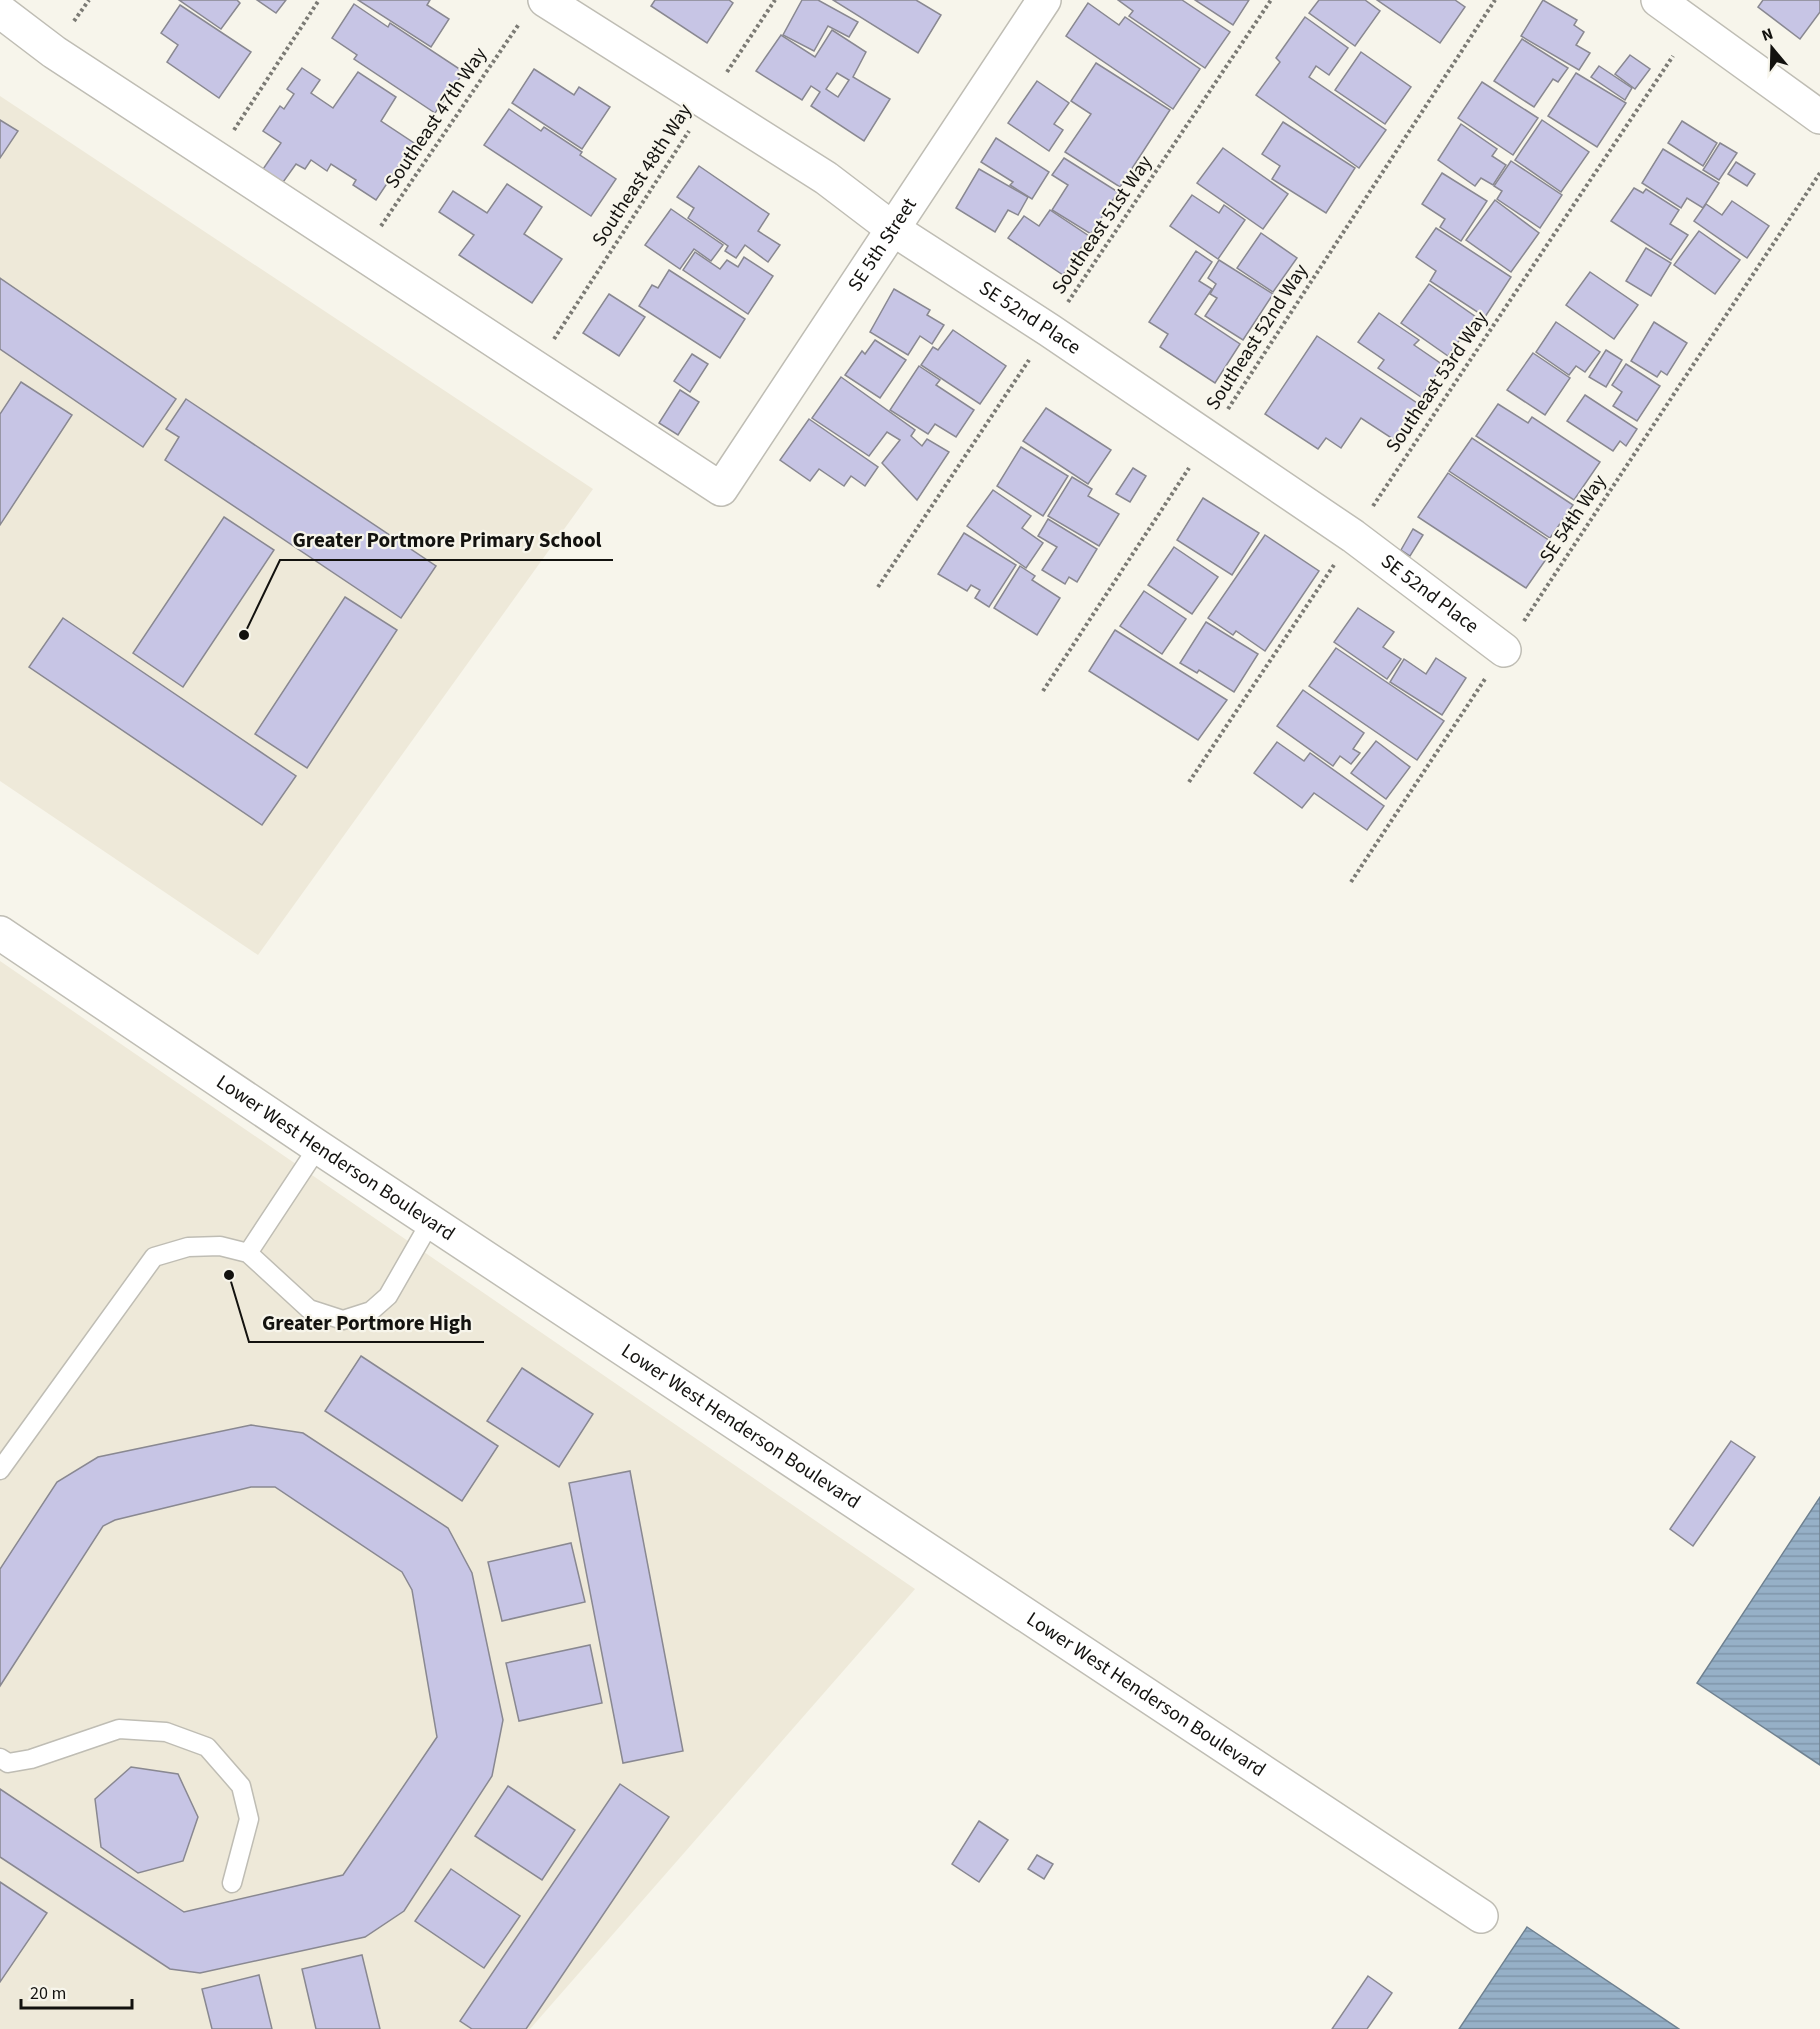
<svg xmlns="http://www.w3.org/2000/svg" width="1820" height="2029" viewBox="0 0 1820 2029" font-family="'Source Sans 3',sans-serif">
<defs>
<pattern id="water-rules" width="6" height="5" patternUnits="userSpaceOnUse" patternTransform="scale(1.5)"><rect width="6" height="5" fill="#96b0c7"/><path d="M0 2.5h6" fill="none" stroke="#8096aa"/></pattern>
</defs>
<rect width="100%" height="100%" fill="#f7f5eb"/>
<g fill="#eee9d9">
<polygon points="0,96 593,489 258,955 0,781"/>
<polygon points="0,961 915,1589 530,2029 0,2029"/>
</g>
<g fill="url(#water-rules)" stroke="#6f8190" stroke-width="1.5">
<polygon points="1820,1497 1820,1765 1697,1683"/>
<polygon points="1527,1927 1679,2029 1459,2029"/>
</g>
<g fill="#c7c5e5" stroke="#898891" stroke-width="1.5" fill-rule="evenodd">
<polygon points="179,0 237,0 240,3 221,29"/>
<polygon points="257,0 286,0 276,13"/>
<polygon points="358,0 430,0 427,5 449,19 431,47"/>
<polygon points="655,0 729,0 733,3 707,43 651,6"/>
<polygon points="802,0 818,0 858,22 849,37 828,26 814,51 783,35"/>
<polygon points="833,0 916,0 941,15 918,53"/>
<polygon points="1118,0 1182,0 1230,32 1205,68 1129,16 1133,11"/>
<polygon points="1195,0 1249,0 1233,25"/>
<polygon points="1319,0 1365,0 1380,11 1355,46 1309,13"/>
<polygon points="1377,0 1455,0 1465,7 1440,43"/>
<polygon points="1543,0 1577,20 1574,25 1584,32 1576,45 1590,53 1579,70 1521,36"/>
<polygon points="1763,0 1820,0 1820,12 1800,39 1758,7"/>
<polygon points="1088,3 1119,25 1125,17 1200,69 1173,109 1066,36"/>
<polygon points="354,4 388,27 390,23 464,72 435,113 354,59 357,55 332,38"/>
<polygon points="180,5 251,52 219,98 167,62 178,45 161,33"/>
<polygon points="1305,17 1348,48 1329,75 1316,66 1309,77 1386,130 1359,168 1256,95 1280,62 1276,58"/>
<path d="M832,30L866,52L853,77L890,99L864,141L811,106L820,92L811,86L802,100L756,71L781,35L815,57ZM837,73L849,80L838,97L826,89Z"/>
<polygon points="1522,39 1568,68 1558,82 1553,79 1534,107 1494,81"/>
<polygon points="1361,52 1411,87 1385,124 1335,90"/>
<polygon points="1630,55 1650,69 1635,89 1615,74"/>
<polygon points="1096,63 1170,110 1120,187 1065,152 1091,114 1071,101"/>
<polygon points="1599,66 1632,88 1625,100 1591,77"/>
<polygon points="302,68 320,80 311,93 333,108 358,72 396,97 381,121 414,143 376,200 353,185 356,180 331,164 327,171 311,160 305,169 296,164 281,185 261,172 281,143 263,131 280,106 284,109 294,94 287,89"/>
<polygon points="534,69 574,95 579,87 610,107 582,149 512,103"/>
<polygon points="1576,73 1626,103 1597,147 1548,116"/>
<polygon points="1037,81 1069,103 1054,124 1063,130 1049,151 1008,123"/>
<polygon points="1482,82 1538,118 1513,155 1458,118"/>
<polygon points="509,109 541,131 544,127 582,152 580,155 616,179 591,216 484,145"/>
<polygon points="0,120 18,131 0,158"/>
<polygon points="1542,120 1589,152 1561,192 1515,160"/>
<polygon points="1682,121 1717,143 1703,166 1668,143"/>
<polygon points="1283,122 1355,168 1326,213 1272,179 1280,166 1262,154"/>
<polygon points="1461,124 1497,149 1492,156 1506,165 1493,185 1481,178 1475,186 1438,160"/>
<polygon points="996,138 1049,172 1032,199 1010,185 1013,182 981,162"/>
<polygon points="1720,143 1737,153 1719,180 1703,170"/>
<polygon points="1223,148 1288,194 1263,229 1197,183"/>
<polygon points="1663,149 1719,183 1703,208 1687,198 1681,208 1642,183"/>
<polygon points="1064,158 1118,192 1091,234 1052,210 1068,185 1052,175"/>
<polygon points="1511,161 1562,195 1540,228 1497,199 1502,191 1494,186"/>
<polygon points="1736,162 1755,174 1747,186 1728,174"/>
<polygon points="699,166 769,214 758,231 780,245 768,262 745,245 736,258 725,251 728,246 688,218 694,208 677,197"/>
<polygon points="979,169 1028,197 1018,215 1008,210 995,232 956,208"/>
<polygon points="1442,173 1487,201 1461,241 1440,227 1445,219 1422,204"/>
<polygon points="507,184 542,207 524,234 562,259 532,303 459,255 474,235 439,212 453,191 487,213"/>
<polygon points="1634,188 1643,193 1646,189 1679,210 1670,224 1688,235 1671,260 1611,221"/>
<polygon points="1192,195 1219,213 1224,205 1245,220 1218,259 1170,226"/>
<polygon points="1495,200 1539,233 1511,272 1466,240"/>
<polygon points="1732,201 1769,226 1747,258 1694,221 1706,204 1722,215"/>
<polygon points="671,209 723,245 711,261 694,249 680,269 645,245"/>
<polygon points="1050,210 1089,236 1063,275 1008,238 1024,216 1039,226"/>
<polygon points="1436,228 1511,277 1485,317 1430,281 1436,271 1416,257"/>
<polygon points="1699,231 1740,260 1715,294 1674,265"/>
<polygon points="1261,233 1297,258 1273,292 1237,268"/>
<polygon points="1646,248 1671,263 1651,296 1626,281"/>
<polygon points="1196,251 1212,262 1199,281 1212,289 1195,314 1240,344 1215,383 1160,347 1168,334 1149,322"/>
<polygon points="695,252 720,269 727,260 738,267 744,257 773,276 748,314 683,270"/>
<polygon points="1219,260 1273,294 1243,340 1205,316 1217,298 1210,294 1216,284 1208,278"/>
<polygon points="669,270 745,319 720,358 639,306 652,285 658,288"/>
<polygon points="1590,272 1638,305 1614,339 1566,305"/>
<polygon points="0,278 176,399 143,447 0,349"/>
<polygon points="1429,284 1476,317 1448,356 1401,323"/>
<polygon points="894,289 930,310 927,315 944,325 932,344 920,336 908,355 870,332"/>
<polygon points="609,294 645,317 619,356 583,333"/>
<polygon points="1379,313 1419,340 1414,345 1443,365 1421,397 1378,368 1384,360 1358,342"/>
<polygon points="1556,322 1600,352 1585,372 1576,366 1569,375 1536,352"/>
<polygon points="1654,322 1687,343 1667,375 1661,371 1657,377 1631,361"/>
<polygon points="953,330 1006,366 980,404 921,365 933,347 938,350"/>
<polygon points="1317,336 1420,405 1396,441 1361,418 1341,448 1326,438 1318,449 1265,414"/>
<polygon points="875,340 906,360 880,398 845,375 862,351 865,354"/>
<polygon points="1606,350 1622,360 1606,387 1589,377"/>
<polygon points="1533,353 1570,378 1545,415 1507,390"/>
<polygon points="692,354 708,364 690,392 674,381"/>
<polygon points="1626,364 1660,386 1637,421 1613,406 1622,392 1612,385"/>
<polygon points="919,366 940,380 936,385 974,410 956,437 935,424 928,434 890,410"/>
<polygon points="841,377 915,430 911,436 922,446 927,439 949,452 917,500 882,463 900,440 887,432 869,456 812,418"/>
<polygon points="21,382 72,415 0,525 0,414"/>
<polygon points="680,390 699,402 678,435 659,423"/>
<polygon points="1585,395 1637,429 1626,446 1620,441 1613,451 1567,421"/>
<polygon points="186,399 436,566 401,618 165,460 179,437 166,429"/>
<polygon points="1498,404 1528,423 1532,417 1600,462 1574,500 1476,436"/>
<polygon points="1046,408 1111,450 1088,484 1023,441"/>
<polygon points="809,419 878,467 865,486 851,476 844,486 819,469 810,481 780,460"/>
<polygon points="1472,438 1573,505 1550,538 1449,471"/>
<polygon points="1021,447 1068,476 1043,516 997,486"/>
<polygon points="1133,468 1146,476 1130,502 1116,494"/>
<polygon points="1448,473 1556,545 1526,588 1418,517"/>
<polygon points="1072,477 1092,489 1088,496 1119,514 1099,546 1048,516"/>
<polygon points="993,490 1031,516 1022,528 1043,543 1026,568 967,526"/>
<polygon points="1203,498 1259,533 1232,575 1177,540"/>
<polygon points="224,517 274,550 183,687 133,653"/>
<polygon points="1048,519 1097,549 1077,582 1069,577 1065,584 1042,570 1057,547 1038,536"/>
<polygon points="1413,529 1423,535 1410,556 1401,550"/>
<polygon points="964,533 1016,565 989,607 975,598 980,590 971,585 967,591 938,574"/>
<polygon points="1265,535 1319,571 1265,651 1236,631 1233,635 1208,618"/>
<polygon points="1174,547 1218,577 1192,614 1148,585"/>
<polygon points="1020,566 1035,576 1032,580 1060,598 1037,635 994,608"/>
<polygon points="1144,591 1186,619 1162,654 1120,626"/>
<polygon points="345,597 397,630 307,768 255,734"/>
<polygon points="1358,608 1394,632 1383,647 1401,659 1387,679 1334,642"/>
<polygon points="63,618 296,776 262,825 29,667"/>
<polygon points="1206,622 1258,654 1234,692 1199,670 1197,673 1180,663"/>
<polygon points="1115,630 1227,700 1198,740 1089,671"/>
<polygon points="1336,648 1444,721 1417,760 1309,686"/>
<polygon points="1436,658 1466,678 1442,715 1390,682 1404,659 1426,674"/>
<polygon points="1303,690 1364,733 1353,749 1360,753 1351,764 1340,756 1333,766 1277,726"/>
<polygon points="1376,741 1410,767 1386,799 1351,773"/>
<polygon points="1277,742 1304,761 1310,753 1384,806 1367,830 1314,793 1302,808 1254,773"/>
<polygon points="361,1356 498,1446 462,1501 325,1411"/>
<polygon points="522,1368 593,1414 559,1467 487,1421"/>
<polygon points="251,1425 303,1433 448,1528 472,1573 503,1720 492,1776 404,1911 365,1937 200,1973 170,1969 0,1857 0,1789 184,1912 343,1875 437,1737 412,1590 402,1572 275,1487 251,1487 115,1520 103,1526 0,1686 0,1569 57,1482 98,1457"/>
<polygon points="1731,1441 1755,1457 1693,1546 1670,1529"/>
<polygon points="630,1471 683,1751 623,1763 569,1483"/>
<polygon points="571,1543 585,1602 502,1621 488,1562"/>
<polygon points="590,1645 602,1703 519,1721 506,1663"/>
<polygon points="131,1767 178,1774 198,1817 183,1861 138,1873 101,1847 95,1799"/>
<polygon points="620,1784 669,1817 526,2029 472,2029 460,2021"/>
<polygon points="508,1786 575,1830 542,1880 475,1836"/>
<polygon points="979,1821 1008,1840 979,1882 952,1864"/>
<polygon points="1037,1855 1053,1864 1044,1879 1028,1869"/>
<polygon points="451,1869 520,1916 484,1968 415,1921"/>
<polygon points="0,1882 47,1913 0,1982"/>
<polygon points="362,1955 380,2029 316,2029 302,1969"/>
<polygon points="259,1975 272,2029 212,2029 202,1989"/>
<polygon points="1368,1976 1392,1993 1367,2029 1332,2029"/>
</g>
<g fill="none" stroke-linecap="round" stroke-linejoin="round">
<defs>
<g id="lane">
<polyline points="248,1253 318,1147"/>
<polyline points="0,1470 154,1257 188,1247 220,1246 248,1253 309,1309 343,1320 371,1311 388,1296 431,1221"/>
<polyline points="0,1758 8,1763 31,1759 119,1729 166,1732 207,1747 241,1786 249,1819 232,1883"/>
</g>
<g id="street">
<path id="s1" d="M545,0L826,178L893,229L1049,330L1353,536L1504,650"/>
<polyline points="1658,0 1820,117"/>
<path id="s2" d="M0,11L54,52L721,489L1044,0"/>
<path id="s3" d="M0,933L318,1147L1481,1916"/>
</g>
</defs>
<use href="#lane" stroke="#bfbdb4" stroke-width="21"/>
<use href="#street" stroke="#bfbdb4" stroke-width="36"/>
<g stroke="#7b7a74" stroke-width="4" stroke-dasharray="3 3" stroke-linecap="butt">
<polyline points="74,21 89,0"/>
<polyline points="727,72 775,0"/>
<polyline points="234,130 319,0"/>
<polyline points="381,226 519,24"/>
<polyline points="1068,302 1271,0"/>
<polyline points="554,339 689,131"/>
<polyline points="1228,409 1495,0"/>
<polyline points="1373,506 1673,56"/>
<polyline points="878,587 1029,360"/>
<polyline points="1524,621 1820,173"/>
<polyline points="1043,691 1189,468"/>
<polyline points="1189,782 1334,565"/>
<polyline points="1351,882 1485,679"/>
</g>
<use href="#lane" stroke="#fff" stroke-width="18"/>
<use href="#street" stroke="#fff" stroke-width="33"/>
</g>
<g text-anchor="middle" dominant-baseline="central" stroke-width="4.5" stroke-linejoin="round" paint-order="stroke">
<g font-size="20" fill="#13120f" stroke="#f7f5eb">
<text transform="translate(436 118) rotate(-56)">Southeast 47th Way</text>
<text transform="translate(642 175) rotate(-57)">Southeast 48th Way</text>
<text transform="translate(1102 225) rotate(-56)">Southeast 51st Way</text>
<text stroke="none"><textPath href="#s2" startOffset="1158">SE 5th Street</textPath></text>
<text stroke="none"><textPath href="#s1" startOffset="580">SE 52nd Place</textPath></text>
<text transform="translate(1257 337) rotate(-57)">Southeast 52nd Way</text>
<text transform="translate(1437 382) rotate(-56)">Southeast 53rd Way</text>
<text transform="translate(1573 519) rotate(-56)">SE 54th Way</text>
<text stroke="none"><textPath href="#s1" startOffset="1066">SE 52nd Place</textPath></text>
<text stroke="none"><textPath href="#s3" startOffset="404">Lower West Henderson Boulevard</textPath></text>
<text stroke="none"><textPath href="#s3" startOffset="890">Lower West Henderson Boulevard</textPath></text>
<text stroke="none"><textPath href="#s3" startOffset="1376">Lower West Henderson Boulevard</textPath></text>
</g>
</g>
<path fill="none" stroke="#13120f" stroke-width="2" d="M244 635L280 560H613M229 1275L249 1342H484"/>
<g fill="#13120f" stroke="#f7f5eb" stroke-width="2">
<circle cx="244" cy="635" r="6"/>
<circle cx="229" cy="1275" r="6"/>
</g>
<g font-size="21" text-anchor="middle" font-weight="bold" fill="#13120f" stroke="#f7f5eb" stroke-width="4.5" stroke-linejoin="round" paint-order="stroke">
<text x="447" y="547">Greater Portmore Primary School</text>
<text x="367" y="1330">Greater Portmore High</text>
</g>
<g transform="translate(1772 48) rotate(341)" stroke="#f7f5eb" stroke-width="4.5" paint-order="stroke">
<path d="M0-4.5L10 22L0 15L-10 22Z" fill="#13120f"/>
<text y="-9" font-size="16" font-weight="bold" text-anchor="middle" fill="#13120f">N</text>
</g>
<path d="M21 1999v9h111v-9" fill="none" stroke="#13120f" stroke-width="3"/>
<text x="30" y="1999" font-size="18" fill="#13120f" stroke="#f7f5eb" stroke-width="4.5" paint-order="stroke">20 m</text>
</svg>
